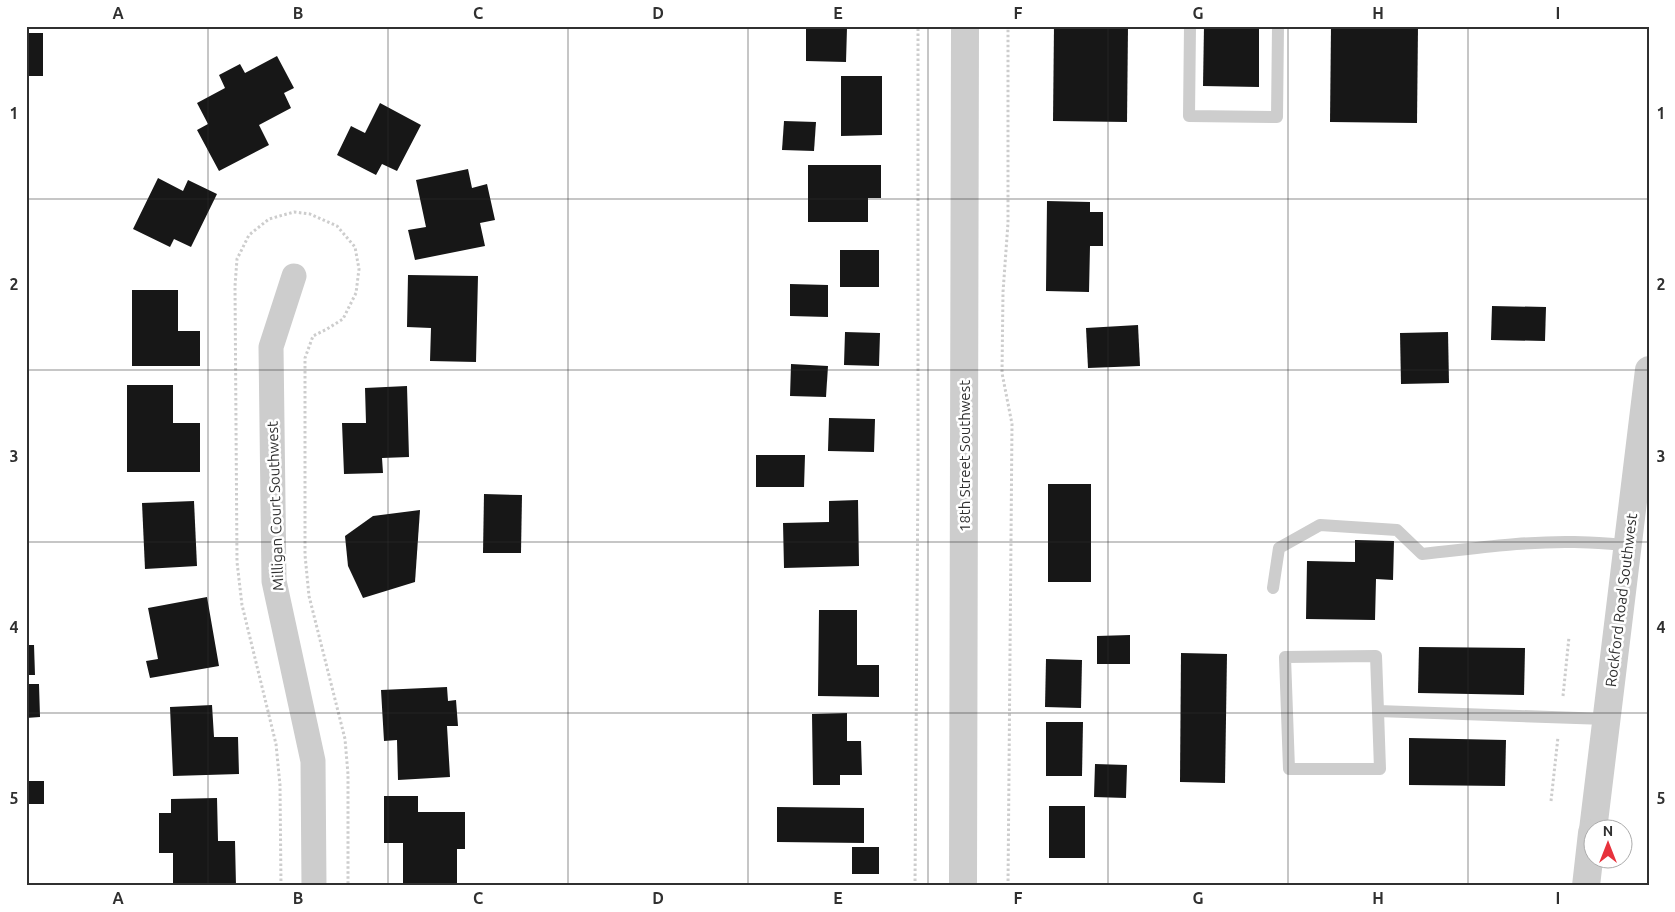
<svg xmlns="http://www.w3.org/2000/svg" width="1675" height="912" viewBox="0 0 1675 912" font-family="Ubuntu,sans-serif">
<rect width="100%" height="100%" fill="#fff"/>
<g fill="#171717">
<polygon points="806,26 879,26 879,29 847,28 846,62 806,61"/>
<polygon points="1054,26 1128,26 1127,122 1053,121"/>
<polygon points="1204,26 1259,26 1259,87 1203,86"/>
<polygon points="1331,26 1418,26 1417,123 1330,122"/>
<rect x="26" y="33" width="17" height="43"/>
<polygon points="277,56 294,88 284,93 291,108 259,125 269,145 219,171 197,130 208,124 197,103 225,88 219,75 240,64 245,73"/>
<polygon points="841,76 882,76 882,135 841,136"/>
<polygon points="380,103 421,125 397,171 382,164 376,175 337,155 351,126 365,133"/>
<polygon points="784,121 816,122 814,151 782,150"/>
<polygon points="808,165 881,165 881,198 868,198 868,222 808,222"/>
<polygon points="468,169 472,188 487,184 495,220 480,223 485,246 415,260 408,230 426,227 416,180"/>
<polygon points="158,178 183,191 188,180 217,194 191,247 174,239 170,247 133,229"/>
<polygon points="1047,201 1090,202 1090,212 1103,212 1103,246 1090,246 1089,292 1046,291"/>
<rect x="840" y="250" width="39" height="37"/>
<polygon points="408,275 478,276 476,362 430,361 431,328 407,327"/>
<polygon points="790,284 828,285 828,317 790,316"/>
<polygon points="132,290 178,290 178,331 200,331 200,366 132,366"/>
<polygon points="1492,306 1546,307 1545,341 1491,340"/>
<polygon points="1138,325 1140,366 1088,368 1086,328"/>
<rect x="26" y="327" width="2" height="26"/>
<polygon points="845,332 880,333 879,366 844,365"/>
<polygon points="1448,332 1449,383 1401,384 1400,333"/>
<polygon points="791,364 828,366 826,397 790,396"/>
<polygon points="127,385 173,385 173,423 200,423 200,472 127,472"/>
<polygon points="407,386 409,457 382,458 383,473 344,474 342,423 366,423 365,388"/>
<polygon points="829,418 875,419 874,452 828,451"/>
<polygon points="756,455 805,455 804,487 756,487"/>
<rect x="1048" y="484" width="43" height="98"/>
<polygon points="484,494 522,495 521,553 483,553"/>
<polygon points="858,500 859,566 784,568 783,523 829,522 829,501"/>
<polygon points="194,501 197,566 145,569 142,503"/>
<polygon points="420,510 415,582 363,598 348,566 345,536 373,516"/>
<polygon points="1355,540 1394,541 1393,580 1376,579 1375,620 1306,619 1307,561 1355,562"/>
<polygon points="207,597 219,666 150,678 146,661 158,659 148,608"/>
<polygon points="819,610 857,610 857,665 879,665 879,697 818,696"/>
<polygon points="1130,635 1130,664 1097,664 1097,636"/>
<polygon points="26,645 34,645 35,675 26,675"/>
<polygon points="1419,647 1525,648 1524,695 1418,693"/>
<polygon points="1181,653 1227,654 1225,783 1180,782"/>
<polygon points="1046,659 1082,660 1081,708 1045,707"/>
<polygon points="26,684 39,684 40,717 26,718"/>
<polygon points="447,687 448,701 456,700 458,726 447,726 450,777 398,780 397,740 384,741 381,690"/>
<polygon points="212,705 214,737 238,737 239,774 173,776 170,707"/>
<polygon points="847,713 847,741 861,741 862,775 840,775 840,785 813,785 812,714"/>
<polygon points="1046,722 1083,722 1082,776 1046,776"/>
<polygon points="1409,738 1506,740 1505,786 1409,785"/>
<polygon points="1095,764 1127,765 1126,798 1094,797"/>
<rect x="26" y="781" width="18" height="23"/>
<polygon points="384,796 418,796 418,812 465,812 465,849 457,849 457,884 403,884 403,843 384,843"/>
<polygon points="217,798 218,841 235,841 236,886 173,886 173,853 159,853 159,813 171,813 171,799"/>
<rect x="1049" y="806" width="36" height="52"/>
<polygon points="777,807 864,808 864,843 777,842"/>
<rect x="852" y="847" width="27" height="27"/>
</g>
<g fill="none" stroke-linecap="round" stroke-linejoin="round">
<g stroke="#cdcdcd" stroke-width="3" stroke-dasharray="2.5 2.5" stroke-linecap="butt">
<polyline points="1563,696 1569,637"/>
<polyline points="1551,801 1558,737"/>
<polyline points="281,886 280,785 276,744 242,605 237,562 235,286 237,259 249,235 269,219 294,212 310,214 337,226 355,247 359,269 356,293 343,319 327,329 313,336 305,358 305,555 309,596 345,739 348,774 348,886"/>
<polyline points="915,886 918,470 918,26"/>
<polyline points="1008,886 1012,424 1002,373 1003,292 1008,223 1008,26"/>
</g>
<g stroke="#cdcdcd" stroke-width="12">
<polyline points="1190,26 1189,116 1277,117 1278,26"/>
<path d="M1273,588L1279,548L1320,525L1397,530L1422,554C1472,549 1524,541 1574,542C1592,542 1610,544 1628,545"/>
<polyline points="1378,711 1380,769 1289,769 1285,657 1376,656 1378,711 1606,719"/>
</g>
<polyline stroke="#cdcdcd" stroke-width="25" points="294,276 271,347 274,581 313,761 314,886"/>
<g stroke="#cdcdcd" stroke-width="28">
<polyline points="1593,830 1649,370"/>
<polyline points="963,886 965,26"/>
<polyline points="1586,886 1592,833"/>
</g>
</g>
<path fill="none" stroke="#303030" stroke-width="1" stroke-opacity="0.55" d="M208,26V886M388,26V886M568,26V886M748,26V886M928,26V886M1108,26V886M1288,26V886M1468,26V886M26,199H1649M26,370H1649M26,542H1649M26,713H1649"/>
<g text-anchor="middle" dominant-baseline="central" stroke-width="5" stroke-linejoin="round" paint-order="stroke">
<g font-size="15" fill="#303030" stroke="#fff">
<text transform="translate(964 456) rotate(-90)">18th Street Southwest</text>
<text transform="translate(275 506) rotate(-92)">Milligan Court Southwest</text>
<text transform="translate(1621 600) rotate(-83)">Rockford Road Southwest</text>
</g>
</g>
<rect width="1675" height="912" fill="none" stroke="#ffffff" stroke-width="55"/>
<g transform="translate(1608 844)"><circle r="24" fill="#ffffff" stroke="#acacac"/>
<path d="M0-4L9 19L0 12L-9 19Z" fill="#e7323c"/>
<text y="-8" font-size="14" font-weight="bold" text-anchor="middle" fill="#303030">N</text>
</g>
<rect x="28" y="28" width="1620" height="856" fill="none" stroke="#303030" stroke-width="2"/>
<g font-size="16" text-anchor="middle" font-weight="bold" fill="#303030">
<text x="118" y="19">A</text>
<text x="298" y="19">B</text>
<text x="478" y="19">C</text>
<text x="658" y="19">D</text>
<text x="838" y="19">E</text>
<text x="1018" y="19">F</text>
<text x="1198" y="19">G</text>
<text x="1378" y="19">H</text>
<text x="1558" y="19">I</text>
<text x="14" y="119">1</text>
<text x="1661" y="119">1</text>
<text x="14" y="290">2</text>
<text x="1661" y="290">2</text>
<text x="14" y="462">3</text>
<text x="1661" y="462">3</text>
<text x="14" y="633">4</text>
<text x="1661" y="633">4</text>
<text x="14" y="804">5</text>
<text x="1661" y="804">5</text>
<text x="118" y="904">A</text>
<text x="298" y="904">B</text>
<text x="478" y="904">C</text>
<text x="658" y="904">D</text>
<text x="838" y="904">E</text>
<text x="1018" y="904">F</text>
<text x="1198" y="904">G</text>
<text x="1378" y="904">H</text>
<text x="1558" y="904">I</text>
</g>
</svg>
